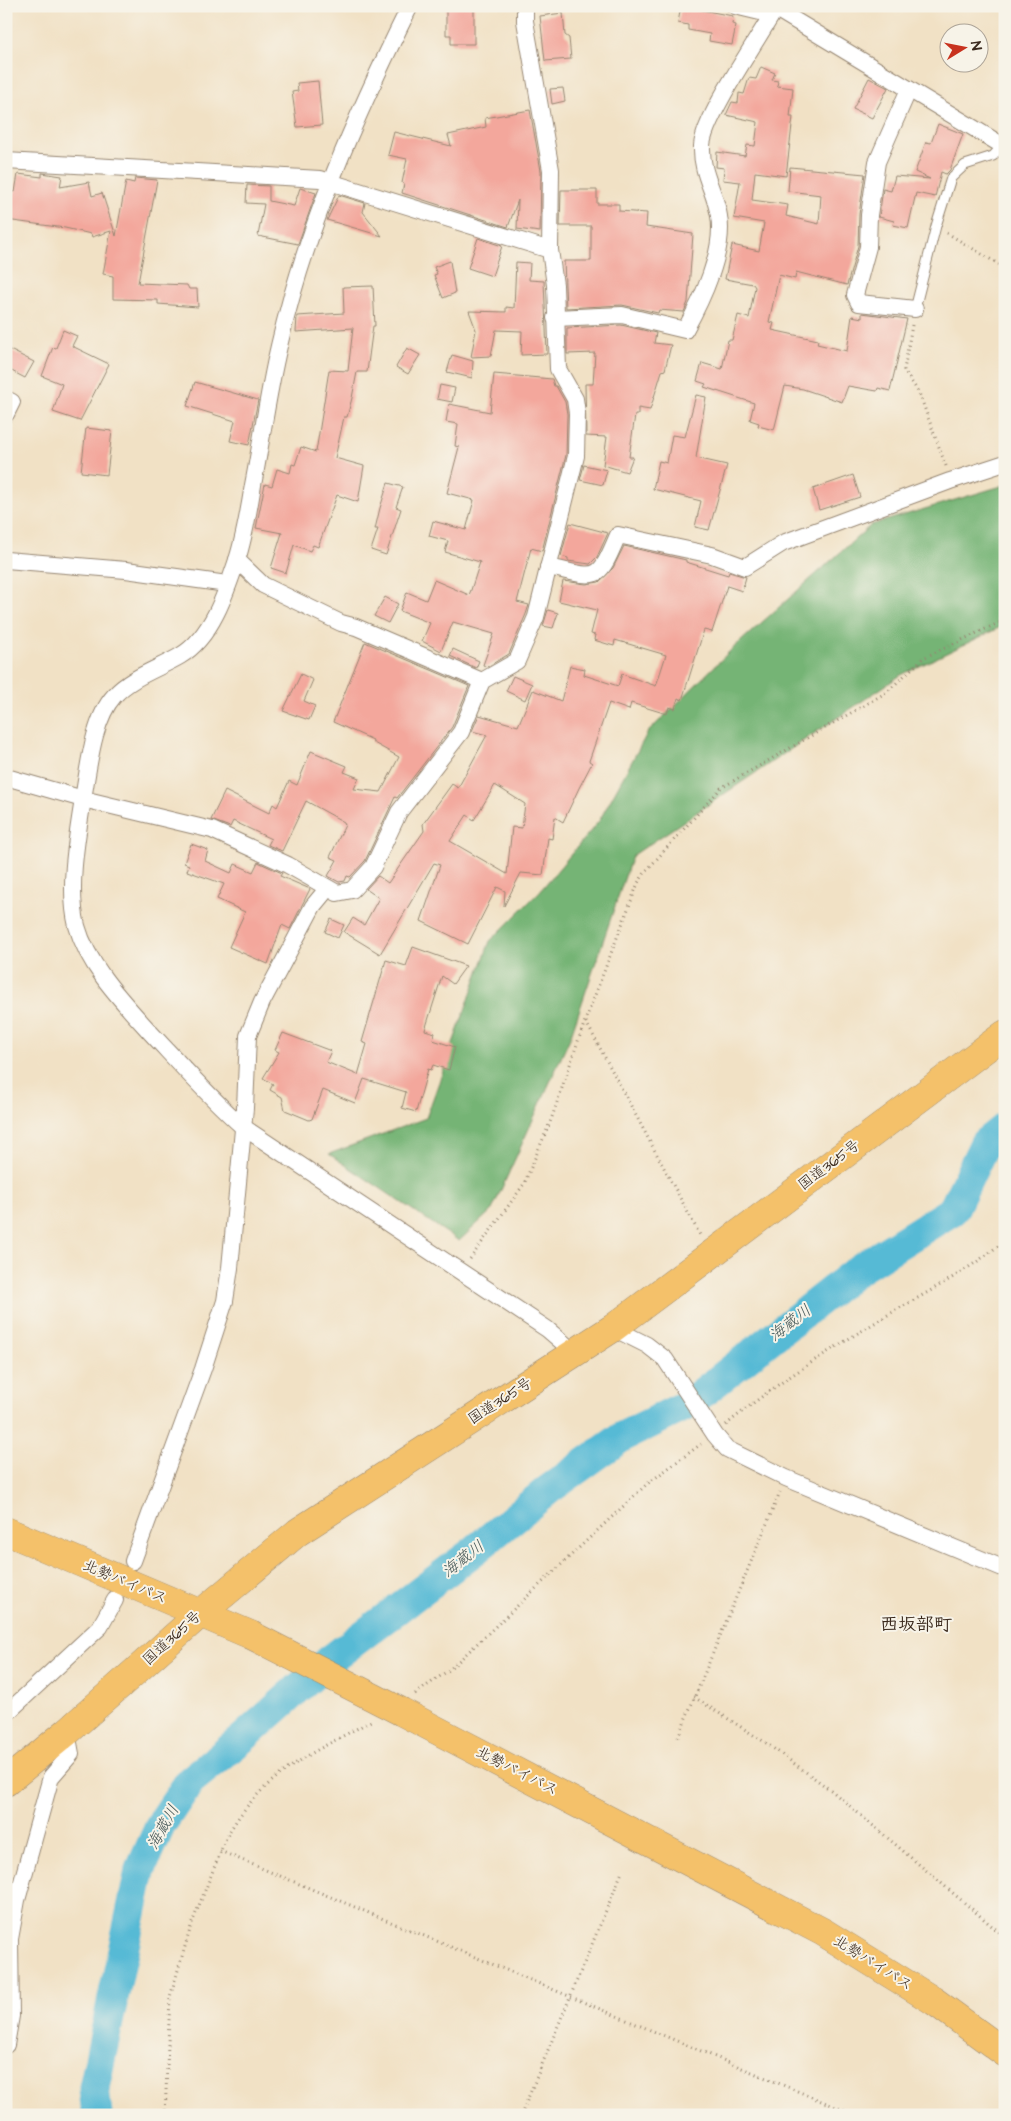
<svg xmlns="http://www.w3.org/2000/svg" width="1011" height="2121" viewBox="0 0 1011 2121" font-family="'Architects Daughter','Klee One',sans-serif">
<rect width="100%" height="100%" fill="#f7f3e8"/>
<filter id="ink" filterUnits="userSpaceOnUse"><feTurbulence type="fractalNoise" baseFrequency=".02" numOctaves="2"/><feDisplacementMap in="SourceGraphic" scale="10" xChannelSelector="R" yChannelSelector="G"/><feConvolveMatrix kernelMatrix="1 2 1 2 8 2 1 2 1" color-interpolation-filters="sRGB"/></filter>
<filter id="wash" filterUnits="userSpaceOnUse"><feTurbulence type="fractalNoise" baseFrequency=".0096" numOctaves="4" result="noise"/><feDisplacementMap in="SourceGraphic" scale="20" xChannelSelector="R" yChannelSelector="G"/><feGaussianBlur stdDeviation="1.12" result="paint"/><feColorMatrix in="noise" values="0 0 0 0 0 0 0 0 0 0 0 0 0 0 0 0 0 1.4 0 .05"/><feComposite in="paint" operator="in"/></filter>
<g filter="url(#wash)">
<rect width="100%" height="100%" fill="#f1e1c5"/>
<polygon fill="#74b475" stroke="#586f4a" points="1005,485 1005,625 901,675 632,856 570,1038 492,1210 459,1241 329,1154 426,1118 490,941 540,891 599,821 648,732 731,650 871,525"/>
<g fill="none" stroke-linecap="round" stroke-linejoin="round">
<polyline stroke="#57bad5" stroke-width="31" points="97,2115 94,2088 140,1871 161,1824 190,1781 243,1738 330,1660 474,1551 548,1490 622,1437 687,1405 859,1269 953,1210 985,1143 1005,1127"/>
</g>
<g id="blocks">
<g fill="#f3a79c" fill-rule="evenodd">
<polygon points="446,6 474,6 474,44 451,44 451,35 446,35"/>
<polygon points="681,6 733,16 732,24 736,25 732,45 709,41 710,34 688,30 688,25 678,23"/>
<polygon points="563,13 565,35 569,38 571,59 545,61 540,16"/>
<polygon points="761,67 775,73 772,80 778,81 777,86 793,88 790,117 793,117 786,176 755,172 752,200 788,205 786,216 819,224 821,195 788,191 790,167 865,174 859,214 858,246 847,285 796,272 795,279 779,275 769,322 774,323 772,330 818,340 817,344 847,351 852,316 862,318 862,313 907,319 890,391 878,388 877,391 848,386 842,402 803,389 785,386 774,430 758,426 759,423 750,420 754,403 704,387 706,384 697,381 702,363 722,369 728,340 732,340 738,315 749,318 755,287 753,284 725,279 732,245 759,251 764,223 734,218 740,182 723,180 724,168 716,167 717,152 745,156 747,145 755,146 758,122 726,115 732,102 738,103 739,93 744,94 749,78 756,79"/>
<polygon points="869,78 888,88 872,118 853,109"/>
<polygon points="318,81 322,125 297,127 292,92 298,91 297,83"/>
<polygon points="563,88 565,101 552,104 550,89"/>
<polygon points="530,110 541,171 540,232 517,229 518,200 508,227 402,193 404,184 402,183 407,159 388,155 394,132 451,146 448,135 486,127 485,118"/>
<polygon points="938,124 963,134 950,170 946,174 941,172 935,197 916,193 908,228 893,225 894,221 879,217 883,189 891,191 895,176 930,179 915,172 926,142 931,143"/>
<polygon points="42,173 62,176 60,187 89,182 92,196 102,193 116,236 126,181 134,183 135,178 157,180 138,283 187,285 189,289 197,289 198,307 158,304 158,300 113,299 113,276 103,274 111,231 92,237 91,234 65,228 6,220 6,190 15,192 18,174 42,177"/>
<polygon points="247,185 269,186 269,201 294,206 300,188 316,193 298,244 258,236 264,204 246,203"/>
<polygon points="561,190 597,190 597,204 619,204 619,211 647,213 646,227 693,234 688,302 684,312 659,310 658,313 622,305 566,308 564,261 591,261 591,226 560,226"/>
<polygon points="339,195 365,203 363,212 382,236 327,220"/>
<polygon points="478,238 502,246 492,276 468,268"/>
<polygon points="450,261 455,293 443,298 434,275 437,274 434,267"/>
<polygon points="516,262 530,263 529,280 544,281 547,354 521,355 522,331 496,330 491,356 471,357 476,330 469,311 506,312 506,307 514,308"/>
<polygon points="373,286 375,326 373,326 367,372 357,372 352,398 347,417 344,417 335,458 364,466 358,502 337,495 318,547 313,545 310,551 294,545 286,573 271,568 282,533 256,528 265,484 272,486 277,469 290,473 292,464 295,465 301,447 316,452 329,370 348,371 353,328 296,332 297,316 344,313 343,287"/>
<polygon points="621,325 656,333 654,343 671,345 665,370 662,371 650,410 638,408 638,415 635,415 629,457 633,457 627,472 603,465 607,437 586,436 585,384 593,384 595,353 567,354 567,328"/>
<polygon points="63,330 77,336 72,346 109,364 80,421 53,412 62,384 42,376 53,347 56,348"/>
<polygon points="6,348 34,362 25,378 6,368"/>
<polygon points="407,348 420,355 408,374 396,367"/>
<polygon points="452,355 473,361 472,378 447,372"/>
<polygon points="494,374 552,379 554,386 556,386 565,402 567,414 566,455 542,551 531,548 517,602 529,605 526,614 509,654 487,667 483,665 494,634 453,622 441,651 422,641 430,623 400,611 407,592 426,600 434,580 469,595 471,590 480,562 445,552 448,541 429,536 433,521 466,530 474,500 447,493 459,447 455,446 458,424 446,422 449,404 490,412"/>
<polygon points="195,382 258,400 249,445 230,441 235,421 187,406"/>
<polygon points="440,385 455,388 452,402 437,399"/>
<polygon points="696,395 706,397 696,458 727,465 709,530 695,527 701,501 653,489 659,461 667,463 672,435 685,437"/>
<polygon points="86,428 112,431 107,475 81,472"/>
<polygon points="584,465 607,470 603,485 580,480"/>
<polygon points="853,475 860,497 819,510 813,489"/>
<polygon points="388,483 403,487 396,507 401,509 386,555 371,550 378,529 375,529 380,508"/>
<polygon points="570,523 608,533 597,557 590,564 568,561 568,558 561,556"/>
<path d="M624,546L686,560V562L728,575L729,572L746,577L742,591L727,586L712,632L704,630L682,700L678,698L675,709L669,707L667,714L631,703L629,710L609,703L589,761L592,763L579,788L563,822L555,817L552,839L548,838L543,875L521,873L504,906L505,891L497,887L468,944L421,921L440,865L434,863L380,954L344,932L353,918L364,925L379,898L366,889L378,876L388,883L424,831L423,824L452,784L458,788L487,735L472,731L479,715L518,726L533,690L561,701L570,666L585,669L584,675L618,686L622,674L656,686L666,655L615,640L614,646L594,640L595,635L591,634L597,610L559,601L563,581L586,584L599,582L613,568ZM495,785L525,804L522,828L512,827L507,874L450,841L467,815L474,820Z"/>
<polygon points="385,597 398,604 388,623 374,616"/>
<polygon points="548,610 558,613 553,628 543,626"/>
<polygon points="365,642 469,686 452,727 397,798 395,797 365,861 350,877 347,876 345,881 339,882 328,876 337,860 330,857 345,825 344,822 306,801 282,851 268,845 271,839 233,821 230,827 211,820 225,791 269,813 273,804 277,807 289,781 297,785 311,751 347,766 344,772 359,778 354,789 381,792 399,757 372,742 373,740 333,722"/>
<polygon points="453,649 479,661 476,668 450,656"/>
<polygon points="301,674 313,680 304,701 315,706 309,720 283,711"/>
<polygon points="513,676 532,684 525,700 506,691"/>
<polygon points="191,844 208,850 205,861 231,873 235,864 253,872 258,862 282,873 280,876 310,889 290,929 282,925 268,964 229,947 245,912 217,899 224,884 187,871 189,865 184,863"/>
<polygon points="331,919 344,925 338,938 325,932"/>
<polygon points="413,947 466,966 453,984 442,976 425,1030 435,1033 433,1040 455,1047 449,1070 433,1065 431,1070 428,1069 416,1112 402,1108 406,1092 364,1079 355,1103 323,1090 312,1119 309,1120 285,1110 282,1097 270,1090 273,1084 263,1078 279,1052 275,1050 283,1033 331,1051 326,1062 358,1075 367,1044 362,1042 386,960 406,966"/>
</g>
</g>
</g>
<g filter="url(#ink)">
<use href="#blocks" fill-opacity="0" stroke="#968672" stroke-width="1"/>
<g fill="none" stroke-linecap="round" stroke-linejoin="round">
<defs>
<polyline id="lane" points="915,309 936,226 951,178 965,165 993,156 1002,146"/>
<g id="street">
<path d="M410,6C356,115 306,228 279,346C268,392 262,439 253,485C249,510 245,535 237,560C226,593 211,638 180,656C158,669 131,677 114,696C94,718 89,764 84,793C78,832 67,887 77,926C88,966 122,1001 149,1031C180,1064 209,1097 243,1127L547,1329L575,1353"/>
<polyline points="525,6 525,21 551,170 550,250"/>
<polyline points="735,6 760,12 776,9 1005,147"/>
<polyline points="909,89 877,162 869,215 868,247 855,295 859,303 915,309"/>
<polyline points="6,161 320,179 550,250 555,285 558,369 575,399 577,413 576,456 536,617 517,661 482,681 461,732 399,812 373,867 352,890 337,893 288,865 212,830 83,799 6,777"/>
<path d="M555,318L622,315L685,330C702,300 725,251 719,216C715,191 701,174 702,146C703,118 761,35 777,6"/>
<polyline points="6,399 12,402 6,414"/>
<polyline points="6,560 126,570 227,584"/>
<polyline points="237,560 263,585 341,623 356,627 482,681"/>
<path d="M548,567C598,577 597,585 618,535L712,555L745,567L783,543L950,481L1005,463"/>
<polyline points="613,1328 647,1345 665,1359 715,1435 727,1449 786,1478 1005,1569"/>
<polyline points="133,1561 203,1369 225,1301 230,1268 245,1108 248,1036 262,1002 313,906 327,889"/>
<polyline points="6,1714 100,1627 115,1600"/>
<polyline points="6,2045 11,2016 10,1939 17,1900 51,1777 71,1754 67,1732"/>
</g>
<g id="highway">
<polyline points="6,1531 251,1635"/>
<polyline points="402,1712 823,1932 934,2001 1005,2053"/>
<polyline points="6,1782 67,1732 200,1614 298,1532 613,1328 1005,1034"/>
</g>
</defs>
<use href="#lane" stroke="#968672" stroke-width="11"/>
<use href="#street" stroke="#968672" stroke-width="18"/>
<use href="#highway" stroke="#968672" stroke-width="29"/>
<g stroke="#968672" stroke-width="3" stroke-dasharray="1 4" stroke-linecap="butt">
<polyline points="947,233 1005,268"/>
<polyline points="912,325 904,370 919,393 946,466"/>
<polyline points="586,1022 701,1237"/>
<polyline points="470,1259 524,1184 551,1120 585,1021 638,883 646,871 721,788 887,692 923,658 1005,620"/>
<path d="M726,1425C778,1381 838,1345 896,1310C932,1290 974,1267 1005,1240"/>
<polyline points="415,1694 449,1670 647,1484 701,1444"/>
<polyline points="694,1697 766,1743 832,1791 1005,1937"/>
<polyline points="678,1737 780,1492"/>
<polyline points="220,1851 855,2115"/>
<path d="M165,2115L170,1997L192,1923L226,1838C260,1775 312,1753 371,1721"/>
<polyline points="521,2115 622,1872"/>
</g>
<use href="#lane" stroke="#fff" stroke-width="9"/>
<use href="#street" stroke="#fff" stroke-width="16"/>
<use href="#highway" stroke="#f4c16a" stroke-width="28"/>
<defs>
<polyline id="highway-bridge" points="251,1635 402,1712"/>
</defs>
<use href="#highway-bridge" stroke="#968672" stroke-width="29" stroke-linecap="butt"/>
<use href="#highway-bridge" stroke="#f4c16a" stroke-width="28"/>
</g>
</g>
<g text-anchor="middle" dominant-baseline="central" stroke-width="4" stroke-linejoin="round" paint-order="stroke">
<g font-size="15" fill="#3b2a1e" stroke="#f7f3e8">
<text transform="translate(829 1165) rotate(-37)">国道365号</text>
<text transform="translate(500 1401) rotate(-33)">国道365号</text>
<text transform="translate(125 1582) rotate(23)">北勢バイパス</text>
<text transform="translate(172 1638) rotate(-42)">国道365号</text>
<text transform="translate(517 1771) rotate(27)">北勢バイパス</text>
<text transform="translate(873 1963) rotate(32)">北勢バイパス</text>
</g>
<g font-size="16" font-style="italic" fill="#435555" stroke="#f7f3e8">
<text transform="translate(790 1323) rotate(-38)">海蔵川</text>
<text transform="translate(463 1559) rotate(-38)">海蔵川</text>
<text transform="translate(163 1827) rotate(-61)">海蔵川</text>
</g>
<g font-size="18" font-weight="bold" fill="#3b2a1e" stroke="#f7f3e8">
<text x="916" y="1624">西坂部町</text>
</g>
</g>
<rect width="1011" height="2121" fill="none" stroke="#f7f3e8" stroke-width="25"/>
<g transform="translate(964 48) rotate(80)"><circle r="24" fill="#f7f3e8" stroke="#aca397"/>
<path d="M0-4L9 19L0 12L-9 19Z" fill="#c8321e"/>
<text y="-8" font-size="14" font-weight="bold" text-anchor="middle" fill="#3b2a1e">N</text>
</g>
</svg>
